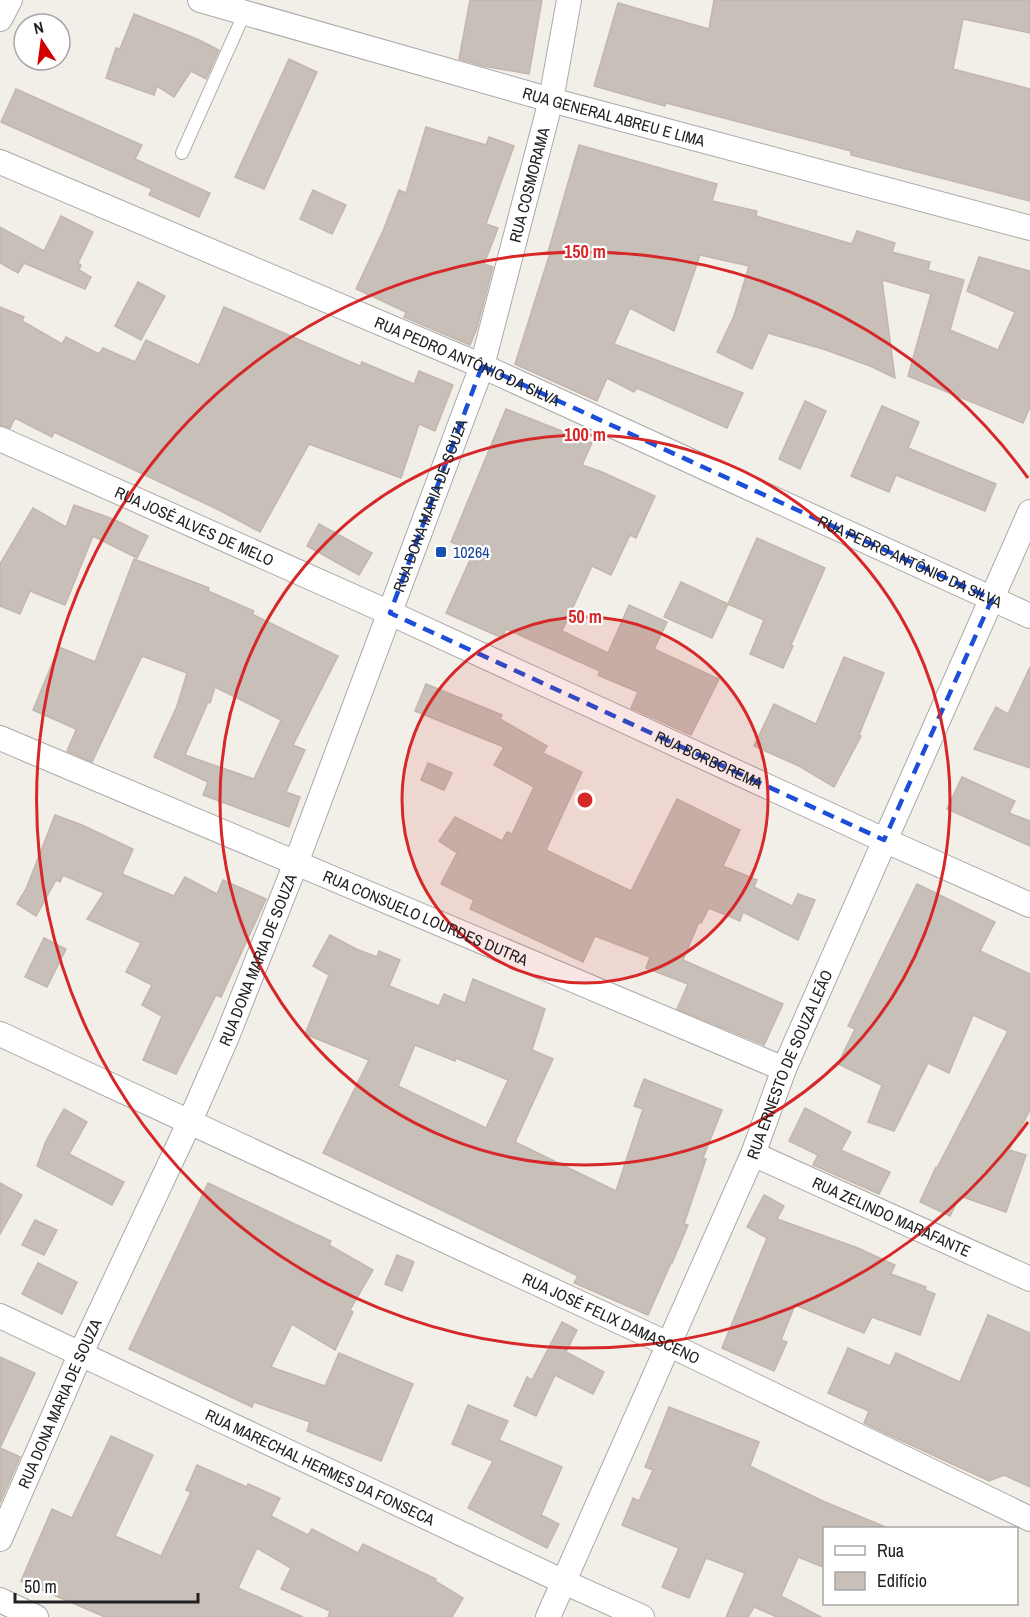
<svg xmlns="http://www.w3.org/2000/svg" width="1030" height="1617" viewBox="0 0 1030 1617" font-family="'Archivo Narrow',sans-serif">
<rect width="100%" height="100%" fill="#f2efe9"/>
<g fill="#c7bfb8" stroke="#c4b6ab" stroke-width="1.5" fill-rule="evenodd">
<polygon points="470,0 542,0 529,74 483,66 459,59"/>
<polygon points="714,0 1030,0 1030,33 963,19 953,69 1030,89 1030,201 851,155 851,151 666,103 665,106 594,86 618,3 709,29"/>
<polygon points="134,14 197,39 219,50 206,79 191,71 174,97 157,86 154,95 106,78 116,48 120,49"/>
<polygon points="289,59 317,72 264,189 235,177"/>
<polygon points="16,89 142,145 135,159 210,193 199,217 149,195 152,189 1,122"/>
<polygon points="426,127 486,145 489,137 514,146 486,224 498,228 484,264 493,267 477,328 470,345 404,317 406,312 356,289 383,231 399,190 406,193"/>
<polygon points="579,145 717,184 712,201 757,211 756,216 852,244 857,231 895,243 892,252 930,262 928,270 964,280 950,330 998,350 1015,312 967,291 979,257 1030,271 1030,407 1023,423 908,376 931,294 882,280 895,378 870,366 826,350 768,333 752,369 717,352 734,316 749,266 700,255 674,331 630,308 614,344 743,393 727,428 637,388 634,392 607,378 597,401 515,364 550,253 548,252"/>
<polygon points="313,190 346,205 332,234 300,219"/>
<polygon points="61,216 93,232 78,263 81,265 79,270 91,277 85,289 24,263 18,273 0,263 0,227 44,251"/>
<polygon points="138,282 165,296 141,340 115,326"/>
<polygon points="0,307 24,317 22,321 62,344 66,337 99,354 103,348 135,362 146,340 199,365 224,307 360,366 362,362 414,384 419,371 453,385 435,431 419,424 401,478 309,444 260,532 221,511 54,432 52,437 15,418 10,428 0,425"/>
<polygon points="805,401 826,411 800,469 779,459"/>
<polygon points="882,406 919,422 908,448 996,484 985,511 896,475 889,492 851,476"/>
<polygon points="506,409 592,443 582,465 602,472 655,496 636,538 630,535 611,575 592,566 562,631 608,653 629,605 667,622 654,649 719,679 691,735 631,708 638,692 598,675 600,671 506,629 502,638 446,613 474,551 451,542"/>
<polygon points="74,505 113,519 148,536 137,558 93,536 65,605 30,591 20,614 0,606 0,564 33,508 66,527"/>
<polygon points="319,524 372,553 359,575 307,546"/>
<polygon points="757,538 825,568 791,645 793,646 783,668 750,654 764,620 728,604 712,638 664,617 681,582 728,604"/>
<path d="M134,559L209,588L208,591L254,611L252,614L338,656L293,745L305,750L286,792L300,797L289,827L203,795L208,782L154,757L177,706L187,673L142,656L92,762L67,751L76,730L74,728L33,710L59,647L95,662ZM215,687L281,720L254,779L185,755L208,702L210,703Z"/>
<polygon points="844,657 884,673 859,735 861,736 834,787 799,766 754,746 774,704 816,724"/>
<polygon points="1030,667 1030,768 974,749 996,707 1008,714"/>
<polygon points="426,684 502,715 500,719 547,746 543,753 582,772 546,850 631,891 677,799 740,830 723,866 757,880 754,887 792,906 798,894 815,900 798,940 743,912 740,921 709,908 701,923 699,922 683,960 783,1004 764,1045 677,1009 688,984 646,968 650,957 595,936 583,962 470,909 474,900 441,884 457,853 439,841 455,817 502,841 507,832 512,834 534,787 494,765 504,747 415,711"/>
<polygon points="428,763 452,773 444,790 421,780"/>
<polygon points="962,777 1015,801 1009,813 1030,821 1030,846 947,809"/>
<polygon points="55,815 82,825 133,849 122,874 174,896 185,877 217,894 223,880 266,899 221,997 216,995 176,1074 143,1060 162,1016 142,1005 152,985 126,972 141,943 87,919 104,893 63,875 60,882 56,880 36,916 17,904 26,889"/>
<polygon points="917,884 995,922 980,951 1030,974 1030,1110 1009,1150 1026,1155 1006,1212 960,1196 950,1216 920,1202 936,1167 937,1168 1008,1031 973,1015 949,1073 928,1063 894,1131 868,1122 882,1085 838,1064 855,1029 848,1026"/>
<path d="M330,935L356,949L377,957L379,951L400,960L389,986L439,1006L444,994L465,1003L473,979L545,1009L532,1050L553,1059L515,1142L616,1191L643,1109L634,1106L644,1079L722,1110L703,1158L706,1159L684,1224L688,1225L672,1263H671L648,1315L574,1283L578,1276L323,1153L369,1060L305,1034L329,975L313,966ZM415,1045L455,1061L456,1058L508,1080L486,1128L398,1086Z"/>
<polygon points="44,938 66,949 47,987 25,977"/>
<polygon points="805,1108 851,1132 841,1150 890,1172 879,1194 813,1165 818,1155 789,1141"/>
<polygon points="64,1109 87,1122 69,1154 124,1182 112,1205 37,1166 46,1141"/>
<polygon points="0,1183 22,1195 0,1234"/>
<polygon points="208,1183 331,1241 329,1245 373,1270 350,1310 353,1312 335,1350 292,1324 271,1367 325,1386 339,1353 413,1384 381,1461 307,1431 310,1422 254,1402 252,1407 129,1349"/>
<polygon points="764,1195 784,1206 777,1219 858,1248 895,1265 891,1274 926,1287 925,1290 935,1294 920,1335 872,1317 864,1333 795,1305 781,1340 787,1342 774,1371 722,1348 767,1238 747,1227"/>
<polygon points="35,1220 57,1230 44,1255 22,1245"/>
<polygon points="397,1255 414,1262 402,1291 385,1284"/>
<polygon points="38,1263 77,1282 62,1314 22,1294"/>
<polygon points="988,1315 1030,1333 1030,1487 1004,1475 989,1481 887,1434 864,1423 869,1411 828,1393 848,1348 890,1366 896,1353 960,1382"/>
<polygon points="562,1322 577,1330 566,1352 604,1372 593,1394 555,1375 536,1416 514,1406 527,1377 532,1380"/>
<polygon points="0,1357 35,1373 0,1448 20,1457 0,1503"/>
<polygon points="468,1405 508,1421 499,1440 562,1467 541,1515 559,1524 547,1548 468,1508 493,1461 452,1444"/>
<polygon points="669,1407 759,1442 750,1466 825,1502 888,1528 825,1528 825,1568 798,1557 781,1596 821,1617 777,1617 754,1607 748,1617 726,1617 745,1573 706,1558 689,1598 662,1587 679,1548 622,1525 633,1498 639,1501 653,1470 645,1467"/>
<polygon points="111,1436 153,1455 115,1536 161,1556 191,1492 186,1490 197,1465 247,1487 248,1484 280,1498 271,1516 308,1535 312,1529 358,1553 363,1544 436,1579 435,1581 463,1598 452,1617 328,1617 330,1611 281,1589 291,1568 257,1548 238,1588 303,1617 105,1617 21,1581 52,1509 72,1518"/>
</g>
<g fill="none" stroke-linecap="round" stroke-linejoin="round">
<defs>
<polyline id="lane" points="182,153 245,12"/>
<g id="street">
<path id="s1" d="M200,0L551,100L1030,228"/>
<polyline points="0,19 10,0"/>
<path id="s2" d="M0,162L482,366L1030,616"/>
<path id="s3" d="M0,439L390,613L884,840L1030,905"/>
<path id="s4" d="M0,738L784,1069"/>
<path id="s5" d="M0,1034L668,1344L1030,1519"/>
<path id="s6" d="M753,1154L1030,1279"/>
<path id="s7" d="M0,1316L564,1582L642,1617"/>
<path id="s8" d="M0,1539L80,1355L190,1121L226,1039L296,863L482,366L551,100L569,0"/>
<polyline points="0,1600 36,1617"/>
<path id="s9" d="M548,1617L753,1154L784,1069L1030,512"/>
</g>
</defs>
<use href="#lane" stroke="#a9a9a9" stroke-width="14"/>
<use href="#street" stroke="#a9a9a9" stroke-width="26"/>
<use href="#lane" stroke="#fff" stroke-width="12"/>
<use href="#street" stroke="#fff" stroke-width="24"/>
</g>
<path fill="none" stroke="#1d4ed8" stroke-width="4.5" stroke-dasharray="12 8" stroke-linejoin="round" d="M482,366L992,599L884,840L390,613Z"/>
<circle cx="585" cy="800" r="183" fill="#d62828" fill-opacity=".12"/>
<g fill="none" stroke="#d62828" stroke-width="3">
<circle cx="585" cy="800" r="183"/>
<circle cx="585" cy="800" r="365"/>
<path d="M1028 1122A548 548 0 1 1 1028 478"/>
</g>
<rect fill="#1a4fb4" stroke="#fff" stroke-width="2" x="435" y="546" width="12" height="12" rx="3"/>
<g text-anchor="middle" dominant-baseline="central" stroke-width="4.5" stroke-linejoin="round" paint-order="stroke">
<g font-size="16" fill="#222" stroke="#fff">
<text stroke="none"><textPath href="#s1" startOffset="430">RUA GENERAL ABREU E LIMA</textPath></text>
<text stroke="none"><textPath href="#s8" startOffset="1456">RUA COSMORAMA</textPath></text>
<text stroke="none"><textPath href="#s2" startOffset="508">RUA PEDRO ANTÔNIO DA SILVA</textPath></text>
<text stroke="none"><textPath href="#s8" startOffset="1120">RUA DONA MARIA DE SOUZA</textPath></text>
<text stroke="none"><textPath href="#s3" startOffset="213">RUA JOSÉ ALVES DE MELO</textPath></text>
<text stroke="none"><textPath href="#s2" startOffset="994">RUA PEDRO ANTÔNIO DA SILVA</textPath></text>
<text stroke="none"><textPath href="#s3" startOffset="778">RUA BORBOREMA</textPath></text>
<text stroke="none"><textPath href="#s4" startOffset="462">RUA CONSUELO LOURDES DUTRA</textPath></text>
<text stroke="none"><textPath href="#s8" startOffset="634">RUA DONA MARIA DE SOUZA</textPath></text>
<text stroke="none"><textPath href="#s9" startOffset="603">RUA ERNESTO DE SOUZA LEÃO</textPath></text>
<text stroke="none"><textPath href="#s6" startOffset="152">RUA ZELINDO MARAFANTE</textPath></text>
<text stroke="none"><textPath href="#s5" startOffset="674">RUA JOSÉ FELIX DAMASCENO</textPath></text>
<text stroke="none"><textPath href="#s8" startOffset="148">RUA DONA MARIA DE SOUZA</textPath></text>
<text stroke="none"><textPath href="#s7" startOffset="354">RUA MARECHAL HERMES DA FONSECA</textPath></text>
</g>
<g font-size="16" fill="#164399" stroke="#fff" text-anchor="start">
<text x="453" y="552">10264</text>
</g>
</g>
<circle cx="585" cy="800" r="9" fill="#d62828" stroke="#fff" stroke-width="3"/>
<g font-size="18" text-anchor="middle" font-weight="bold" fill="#d62828" stroke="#fff" stroke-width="4.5" stroke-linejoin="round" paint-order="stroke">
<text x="585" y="258">150 m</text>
<text x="585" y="441">100 m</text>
<text x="585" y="623">50 m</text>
</g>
<rect x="823" y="1527" width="195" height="78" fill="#ffffff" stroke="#a7a7a7" stroke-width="1.5"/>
<rect x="835" y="1546" width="30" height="9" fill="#ffffff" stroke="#a7a7a7" stroke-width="1.5"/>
<text x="877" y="1557" font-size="18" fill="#222222">Rua</text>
<rect x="835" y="1572" width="30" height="18" fill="#c7bfb8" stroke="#a7a7a7" stroke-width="1.5"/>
<text x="877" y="1587" font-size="18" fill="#222222">Edifício</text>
<g transform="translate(42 42) rotate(347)"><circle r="28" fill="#ffffff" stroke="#a7a7a7" stroke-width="1.5"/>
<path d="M0-4.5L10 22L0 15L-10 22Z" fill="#d40000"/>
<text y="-9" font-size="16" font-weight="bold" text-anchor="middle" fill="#222222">N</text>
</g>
<path d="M15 1593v9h183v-9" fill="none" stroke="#222222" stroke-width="3"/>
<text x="24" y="1593" font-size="18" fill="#222222" stroke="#ffffff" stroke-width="4.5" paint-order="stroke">50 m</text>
</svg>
